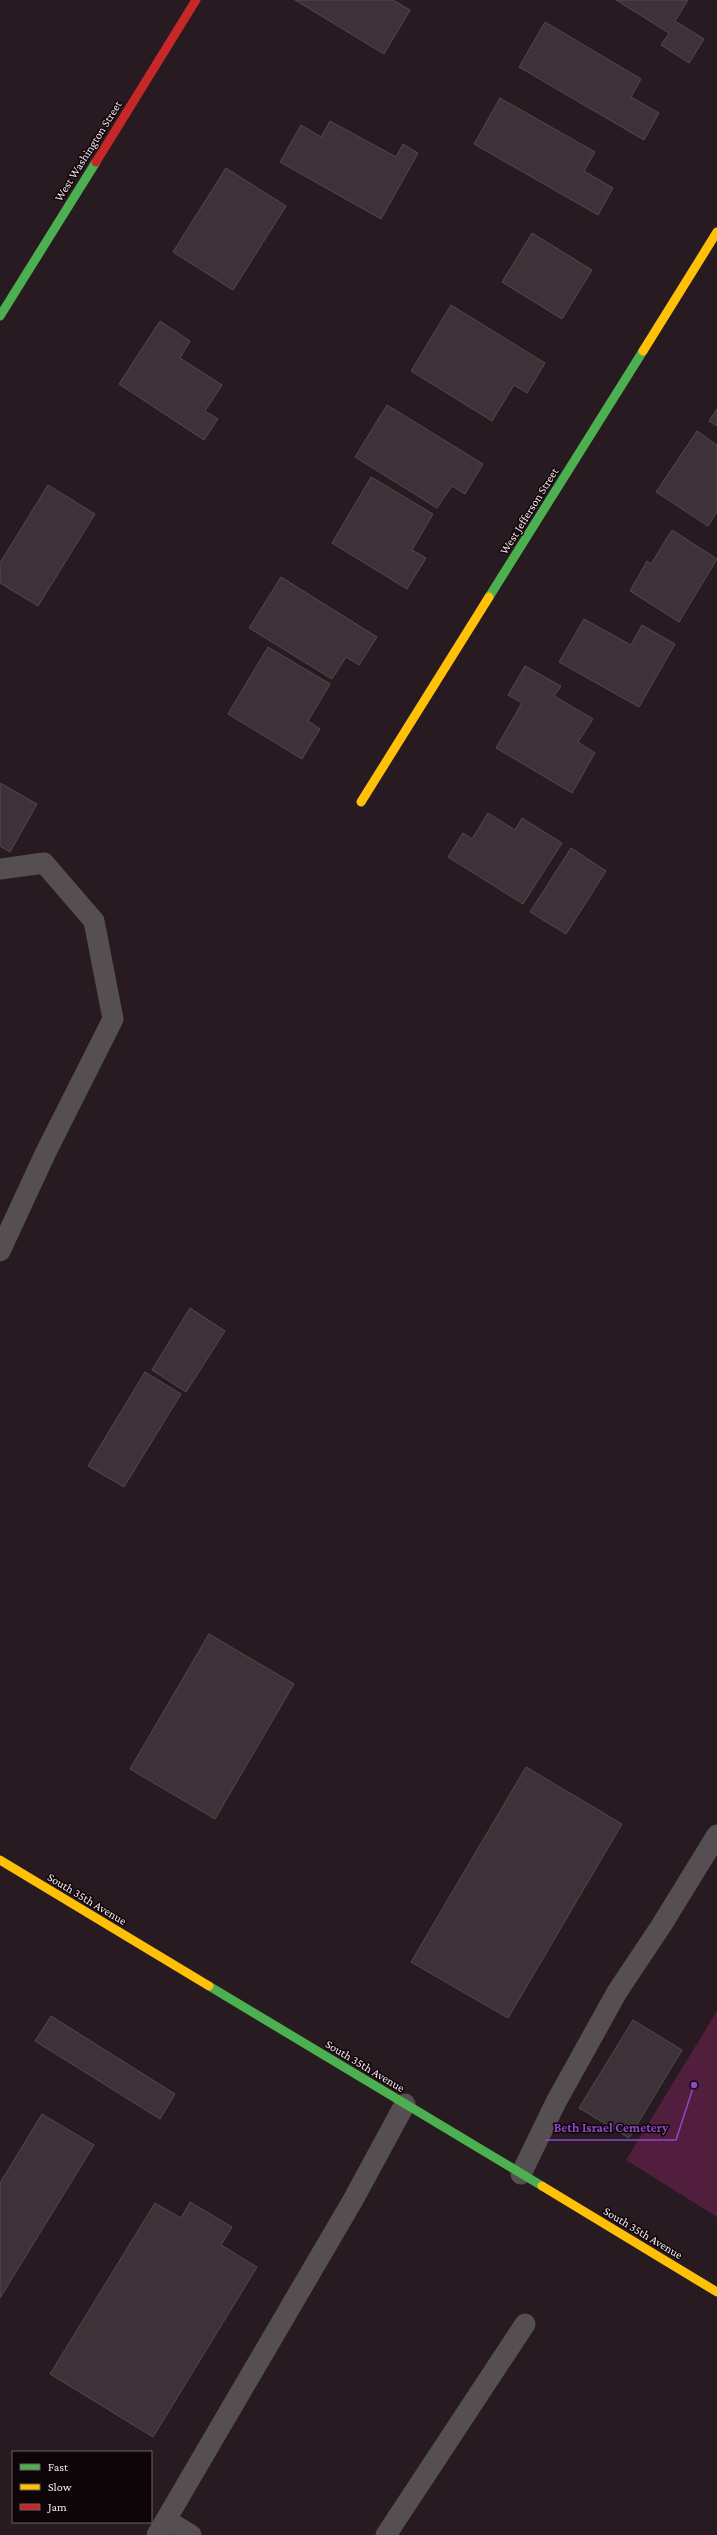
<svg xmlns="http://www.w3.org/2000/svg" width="717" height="2535" viewBox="0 0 717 2535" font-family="'Crimson Pro',serif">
<rect width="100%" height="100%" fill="#271a21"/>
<polygon fill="#521e3e" points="717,2011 717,2217 626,2160"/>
<g fill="#3d3238" stroke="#54494e">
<polygon points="295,0 393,0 410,10 384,54"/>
<polygon points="616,0 688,0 675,21 704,39 689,63 661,45 669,33"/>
<polygon points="545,22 641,79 631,97 659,113 644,140 519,67"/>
<polygon points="500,98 595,152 584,171 613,188 598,215 474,144"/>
<polygon points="330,121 396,157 403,144 418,153 381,219 280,162 301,125 321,137"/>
<polygon points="226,168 286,206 233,290 173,252"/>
<polygon points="532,233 592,270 562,319 502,282"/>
<polygon points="451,305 545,363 527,393 514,385 492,421 411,371"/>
<polygon points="160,321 190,341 180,358 222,385 205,411 218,419 204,440 119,384"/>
<polygon points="387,405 483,464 465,494 452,486 437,508 355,457"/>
<polygon points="717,409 717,426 709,421"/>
<polygon points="697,431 717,445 717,512 708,526 656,492"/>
<polygon points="371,477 433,514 412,550 426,558 407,589 332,543"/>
<polygon points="48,485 95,514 38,606 0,583 0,563"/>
<polygon points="672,530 717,559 679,622 630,591 647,561 651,564"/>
<polygon points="281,577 377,637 359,665 346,657 332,679 249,628"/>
<polygon points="584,619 631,645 642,625 675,644 639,707 559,662"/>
<polygon points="268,647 330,684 308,721 320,729 302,759 228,714"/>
<polygon points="525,666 561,686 554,696 593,719 578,742 595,753 572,793 496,748 522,703 508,695"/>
<polygon points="0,783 37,804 10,852 0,846"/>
<polygon points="488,813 515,830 522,818 562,843 523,904 448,857 463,833 472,839"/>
<polygon points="571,848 606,871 566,934 530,912"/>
<polygon points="190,1308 225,1331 186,1392 152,1370"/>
<polygon points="145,1372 181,1394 124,1487 88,1466"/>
<polygon points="209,1634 294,1684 215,1819 130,1769"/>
<polygon points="526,1767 622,1824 508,2018 411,1962"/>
<polygon points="51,2016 175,2094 160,2119 35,2041"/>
<polygon points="633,2020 682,2050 629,2138 579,2108"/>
<polygon points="42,2114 94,2145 0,2298 0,2183"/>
<polygon points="190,2202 232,2227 221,2245 257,2267 153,2437 50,2374 155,2203 181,2218"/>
</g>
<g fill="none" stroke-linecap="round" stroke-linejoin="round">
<g stroke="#554f52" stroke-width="21">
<polyline points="0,869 44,863 94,921 113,1019 46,1152 0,1251"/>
<polyline points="521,2174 556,2102 617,1992 661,1926 717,1835"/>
<polyline points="166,2520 191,2535"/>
<polyline points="157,2535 353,2200 405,2104"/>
<polyline points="386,2535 525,2324"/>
</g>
<g stroke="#4caf50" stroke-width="9">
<polyline points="0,316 96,162"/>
<polyline points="489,597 643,351"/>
<polyline points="209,1986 542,2186"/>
</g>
<g stroke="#ffc107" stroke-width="9">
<polyline points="643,351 717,232"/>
<polyline points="361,802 489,597"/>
<polyline points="0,1860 209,1986"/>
<polyline points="542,2186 717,2292"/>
</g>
<polyline stroke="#c62828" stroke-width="9" points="96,162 196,0"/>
</g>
<g text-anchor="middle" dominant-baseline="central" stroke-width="3" stroke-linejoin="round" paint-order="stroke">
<g font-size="12" fill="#f8e7ef" stroke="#0e0509">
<text transform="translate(88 151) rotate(-58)">West Washington Street</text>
<text transform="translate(529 511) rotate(-58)">West Jefferson Street</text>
<text transform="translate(87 1899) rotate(31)">South 35th Avenue</text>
<text transform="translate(365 2066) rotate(31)">South 35th Avenue</text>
<text transform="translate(643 2233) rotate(31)">South 35th Avenue</text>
</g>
</g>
<path fill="none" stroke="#8e48c6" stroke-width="1.5" d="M694 2085L676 2140H545"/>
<circle fill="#8e48c6" stroke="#0e0509" stroke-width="1.5" cx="694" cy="2085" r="4"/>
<g font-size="13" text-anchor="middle" font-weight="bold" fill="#8e48c6" stroke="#0e0509" stroke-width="3" stroke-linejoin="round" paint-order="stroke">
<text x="611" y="2132">Beth Israel Cemetery</text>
</g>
<rect x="12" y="2451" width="140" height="72" fill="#0e0509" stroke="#6c5f65"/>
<rect x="20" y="2464" width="20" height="6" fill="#4caf50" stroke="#6c5f65"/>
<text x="48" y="2471" font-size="12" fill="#f8e7ef">Fast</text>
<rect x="20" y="2484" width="20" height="6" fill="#ffc107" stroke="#6c5f65"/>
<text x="48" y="2491" font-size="12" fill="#f8e7ef">Slow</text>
<rect x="20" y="2504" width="20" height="6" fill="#c62828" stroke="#6c5f65"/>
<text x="48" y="2511" font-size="12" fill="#f8e7ef">Jam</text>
</svg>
